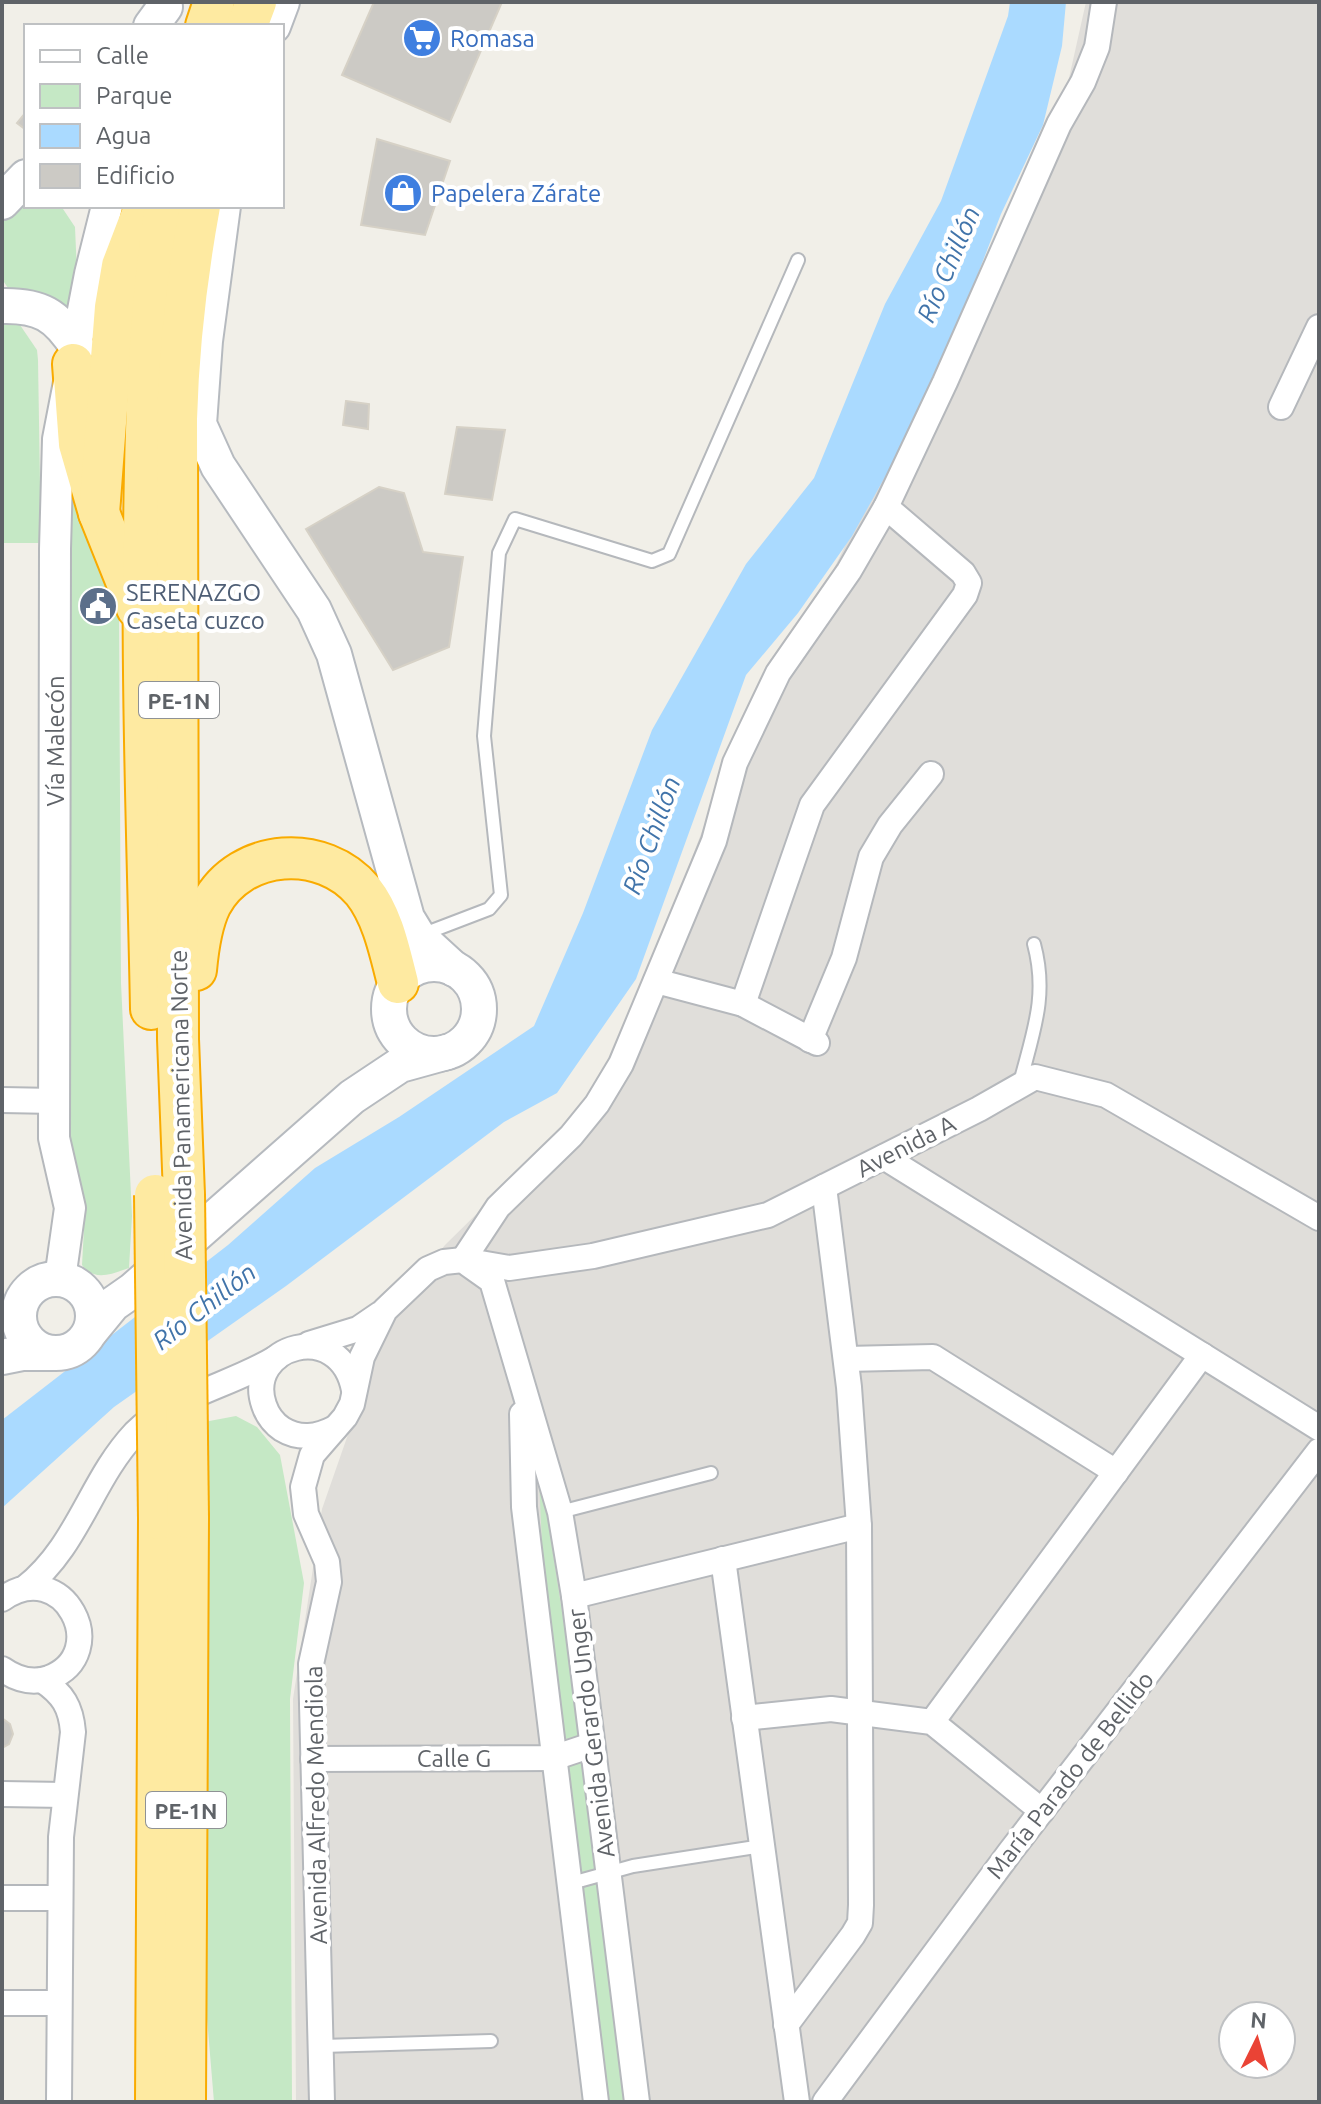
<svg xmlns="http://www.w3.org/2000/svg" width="1321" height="2104" viewBox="0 0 1321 2104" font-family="Ubuntu,sans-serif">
<rect width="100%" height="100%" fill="#f1efe8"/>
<path fill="#e0deda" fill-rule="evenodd" d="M1086,2H1319V2102H296L293,1699L322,1509L390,1314L445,1245L588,1104L646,980L749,706L822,593L1065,96ZM1233,2016H1281V2064H1233Z"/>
<g fill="#c5e8c5">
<polygon points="26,195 26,206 61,206 75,227 77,273 72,308 55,309 10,291 2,279 2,222"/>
<polygon points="2,319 20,325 37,350 38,360 41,543 2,543"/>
<path d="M70,489L119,606L121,983L132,1216L129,1268C111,1274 95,1282 82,1265L84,1229L83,1199L61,1133Z"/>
<polygon points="236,1416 257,1427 280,1455 304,1583 290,1699 292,2102 214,2102 201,1946 204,1422"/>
<polygon points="538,1456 581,1735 562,1740 544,1589"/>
<polygon points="586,1761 627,2102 607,2102 565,1764"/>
</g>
<polygon fill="#aadaff" points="1010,2 1066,2 1062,46 1043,125 1001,214 969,297 900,450 852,536 798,613 746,675 636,979 557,1093 504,1122 286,1286 114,1407 2,1508 2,1420 228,1245 315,1168 399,1117 534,1026 583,913 652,730 746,564 814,478 885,304 941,201 1008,16"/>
<g fill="#cccac5" stroke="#d6d1c6" stroke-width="2">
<polygon points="374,2 502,2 450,122 342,75"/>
<polygon points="26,112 26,130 17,123"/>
<polygon points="377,139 450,161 425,235 361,225"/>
<polygon points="346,401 369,404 368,429 343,425"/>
<polygon points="457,427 505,430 492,500 445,494"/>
<polygon points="379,487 404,493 423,552 463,557 449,647 393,670 306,529"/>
<polygon points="2,1718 10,1724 13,1734 9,1744 2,1748"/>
</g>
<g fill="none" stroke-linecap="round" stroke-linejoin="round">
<defs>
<g id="service">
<polyline points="421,935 489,909 501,895 484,736 499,553 515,519 652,561 669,554 798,260"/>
<path d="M1020,1083C1033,1032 1048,996 1034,944"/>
<polyline points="560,1512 711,1473"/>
<polyline points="568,1884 633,1866 762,1846"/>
<polyline points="322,2046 491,2041"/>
</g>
<g id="minor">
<polyline points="1281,407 1319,327"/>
<polyline points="656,981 743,1004 817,1043"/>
<polyline points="743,1004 812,805 965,595 969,583 963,573 886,507"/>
<polyline points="810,1040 844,958 871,857 890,825 931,774"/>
<polyline points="2,1100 55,1101"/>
<polyline points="884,1157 1319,1428"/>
<polyline points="463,1260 498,1207 571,1136 597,1104 621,1064 714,841 735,763 778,673 849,571 886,507 945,382 1059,124 1083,82 1097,47 1104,2"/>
<polyline points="468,1264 492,1281 560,1512 574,1596 637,2102"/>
<polyline points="309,1344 358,1329 380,1314"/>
<polyline points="846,1359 933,1357 1116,1472"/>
<polyline points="522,1414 524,1507 596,2102"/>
<path d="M335,1428C317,1437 300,1440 282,1429C273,1423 267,1414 264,1405C244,1346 340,1317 354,1390"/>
<polyline points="723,1559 797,2102"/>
<path d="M25,1588C79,1545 90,1481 135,1433C172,1396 232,1385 276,1358"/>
<polyline points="574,1596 859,1526"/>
<path d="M2,1599C63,1555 114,1653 49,1678C32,1684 16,1679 2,1669"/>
<path d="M42,1680C63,1694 71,1707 73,1732L61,1837L59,2102"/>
<polyline points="744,1718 831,1709 932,1722 1042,1811"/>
<polyline points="932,1722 1202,1355"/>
<polyline points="313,1759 553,1758 592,1745"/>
<polyline points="2,1794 65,1795"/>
<polyline points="2,1898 60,1898"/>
<polyline points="2,2003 59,2003"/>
<polyline points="786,2025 853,1935 860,1923 861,1905 859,1526 849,1387 824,1187"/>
<polyline points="322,2102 311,1664 329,1582 327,1562 306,1514 303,1487 312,1455 345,1417 352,1404 362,1357 385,1310 428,1269 444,1262 463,1260 509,1268 593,1256 768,1215 979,1109 1035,1077 1106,1095 1319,1218"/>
<polyline points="825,2102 1010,1852 1319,1451"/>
</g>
<polyline id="tertiary" points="60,1279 70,1208 54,1138 55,549 58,439 90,274 107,206"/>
<g id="secondary">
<polyline points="151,26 165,7"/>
<polyline points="273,26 282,2"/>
<polyline points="2,202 26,177"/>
<polyline points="223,206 205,341 199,424 218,466 314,610 334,654 407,918 418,936 454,969"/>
<path d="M2,306C40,305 57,315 77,347"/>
<circle cx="434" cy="1009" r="45"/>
<circle cx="56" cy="1316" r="37"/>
<polyline points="90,1332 113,1304 133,1290 352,1097 400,1065 447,1052"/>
<polyline points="2,1357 22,1353 52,1353"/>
</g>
<g id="trunk">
<polyline points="206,26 214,2"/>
<polyline points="247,26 256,2"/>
<polyline points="73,364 79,444 99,513 137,608"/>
<polyline points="99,513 115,307 122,266 145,206"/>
<path d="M196,970C198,948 201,924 211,904C241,848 323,843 363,891C383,916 390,952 398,983"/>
<path d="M151,1009C148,852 142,695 144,538C145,427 148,315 165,206"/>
<path d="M184,1195L178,1039L177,419C179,347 187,277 200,206"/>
<polyline points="156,2102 159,1519"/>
<polyline points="185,2102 188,1518"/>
</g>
</defs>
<use href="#service" stroke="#b5b8bc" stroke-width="16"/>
<use href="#minor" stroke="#b5b8bc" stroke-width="28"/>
<use href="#tertiary" stroke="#b5b8bc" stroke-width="34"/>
<use href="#secondary" stroke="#b6babf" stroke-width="38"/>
<use href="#trunk" stroke="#f9ab00" stroke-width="44"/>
<use href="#service" stroke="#fff" stroke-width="12"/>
<use href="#minor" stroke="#fff" stroke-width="24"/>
<use href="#tertiary" stroke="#fff" stroke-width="30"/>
<use href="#secondary" stroke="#fff" stroke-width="34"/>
<use href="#trunk" stroke="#feeaa1" stroke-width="40"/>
<defs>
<g id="trunk-bridge">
<polyline points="155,1195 159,1519"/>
<polyline points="184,1195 188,1518"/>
</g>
</defs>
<use href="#trunk-bridge" stroke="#f9ab00" stroke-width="44" stroke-linecap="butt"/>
<use href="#trunk-bridge" stroke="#feeaa1" stroke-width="40"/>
</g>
<defs>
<symbol id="supermarket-disc" viewBox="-11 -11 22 22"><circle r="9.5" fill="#3f7fe0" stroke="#fff"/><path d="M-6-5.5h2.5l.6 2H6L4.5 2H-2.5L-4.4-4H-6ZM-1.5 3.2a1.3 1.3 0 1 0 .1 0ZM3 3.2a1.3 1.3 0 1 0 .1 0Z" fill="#fff"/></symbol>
<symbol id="shop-disc" viewBox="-11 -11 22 22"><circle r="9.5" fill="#3f7fe0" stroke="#fff"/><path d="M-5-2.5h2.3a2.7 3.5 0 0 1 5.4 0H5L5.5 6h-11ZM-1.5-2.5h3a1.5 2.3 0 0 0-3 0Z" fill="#fff"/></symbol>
<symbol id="civic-disc" viewBox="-11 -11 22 22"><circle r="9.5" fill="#5c6f8a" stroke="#fff"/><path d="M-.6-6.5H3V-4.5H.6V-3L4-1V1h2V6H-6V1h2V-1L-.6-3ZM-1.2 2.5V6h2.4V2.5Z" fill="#fff"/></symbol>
</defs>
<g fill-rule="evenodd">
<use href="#supermarket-disc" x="400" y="16" width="44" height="44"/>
<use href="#shop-disc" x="381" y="171" width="44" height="44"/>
<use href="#civic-disc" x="76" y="584" width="44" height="44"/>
</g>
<g text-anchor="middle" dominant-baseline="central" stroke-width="8" stroke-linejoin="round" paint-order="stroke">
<g fill="#fff" stroke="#8f9295" stroke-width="2">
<rect x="139" y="682" width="80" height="36" rx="6"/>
<rect x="146" y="1792" width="80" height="36" rx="6"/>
</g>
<g font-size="22" font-weight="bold" fill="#5f6368">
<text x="179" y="700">PE-1N</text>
<text x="186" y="1810">PE-1N</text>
</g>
<g font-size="24" fill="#366cbe" stroke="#fff" text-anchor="start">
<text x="450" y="38">Romasa</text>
<text x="431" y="193">Papelera Zárate</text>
</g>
<g font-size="24" fill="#4e5e75" stroke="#fff" text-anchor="start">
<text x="126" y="592">SERENAZGO<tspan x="126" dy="28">Caseta cuzco</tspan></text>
</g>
<g font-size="24" fill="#5f6368" stroke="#fff">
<text transform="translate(55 741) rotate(-90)">Vía Malecón</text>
<text transform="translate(181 1105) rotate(-91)">Avenida Panamericana Norte</text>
<text transform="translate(906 1146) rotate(-27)">Avenida A</text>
<text transform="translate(591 1733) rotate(-97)">Avenida Gerardo Unger</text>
<text x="454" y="1758">Calle G</text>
<text transform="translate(1070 1775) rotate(-52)">María Parado de Bellido</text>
<text transform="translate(316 1805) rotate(-91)">Avenida Alfredo Mendiola</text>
</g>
<g font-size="26" font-style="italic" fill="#4174aa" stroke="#fff">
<text transform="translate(948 264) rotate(-67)">Río Chillón</text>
<text transform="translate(651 835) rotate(-70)">Río Chillón</text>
<text transform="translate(204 1306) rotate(-38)">Río Chillón</text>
</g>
</g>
<rect width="1321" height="2104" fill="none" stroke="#5f6368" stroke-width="8"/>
<rect x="24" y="24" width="260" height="184" fill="#ffffff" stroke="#bfc1c3" stroke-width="2"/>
<rect x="40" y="50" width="40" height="12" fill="#ffffff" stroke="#bfc1c3" stroke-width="2"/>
<text x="96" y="64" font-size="24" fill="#5f6368">Calle</text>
<rect x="40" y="84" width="40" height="24" fill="#c5e8c5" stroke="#bfc1c3" stroke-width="2"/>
<text x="96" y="104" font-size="24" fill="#5f6368">Parque</text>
<rect x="40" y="124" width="40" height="24" fill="#aadaff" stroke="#bfc1c3" stroke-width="2"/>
<text x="96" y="144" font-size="24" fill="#5f6368">Agua</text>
<rect x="40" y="164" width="40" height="24" fill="#cccac5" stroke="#bfc1c3" stroke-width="2"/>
<text x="96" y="184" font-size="24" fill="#5f6368">Edificio</text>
<g transform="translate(1257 2040) rotate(5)"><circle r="38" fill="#ffffff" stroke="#bfc1c3" stroke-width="2"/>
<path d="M0-6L14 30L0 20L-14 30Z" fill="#ea4335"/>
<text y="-12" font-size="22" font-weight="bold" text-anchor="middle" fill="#5f6368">N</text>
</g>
</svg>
